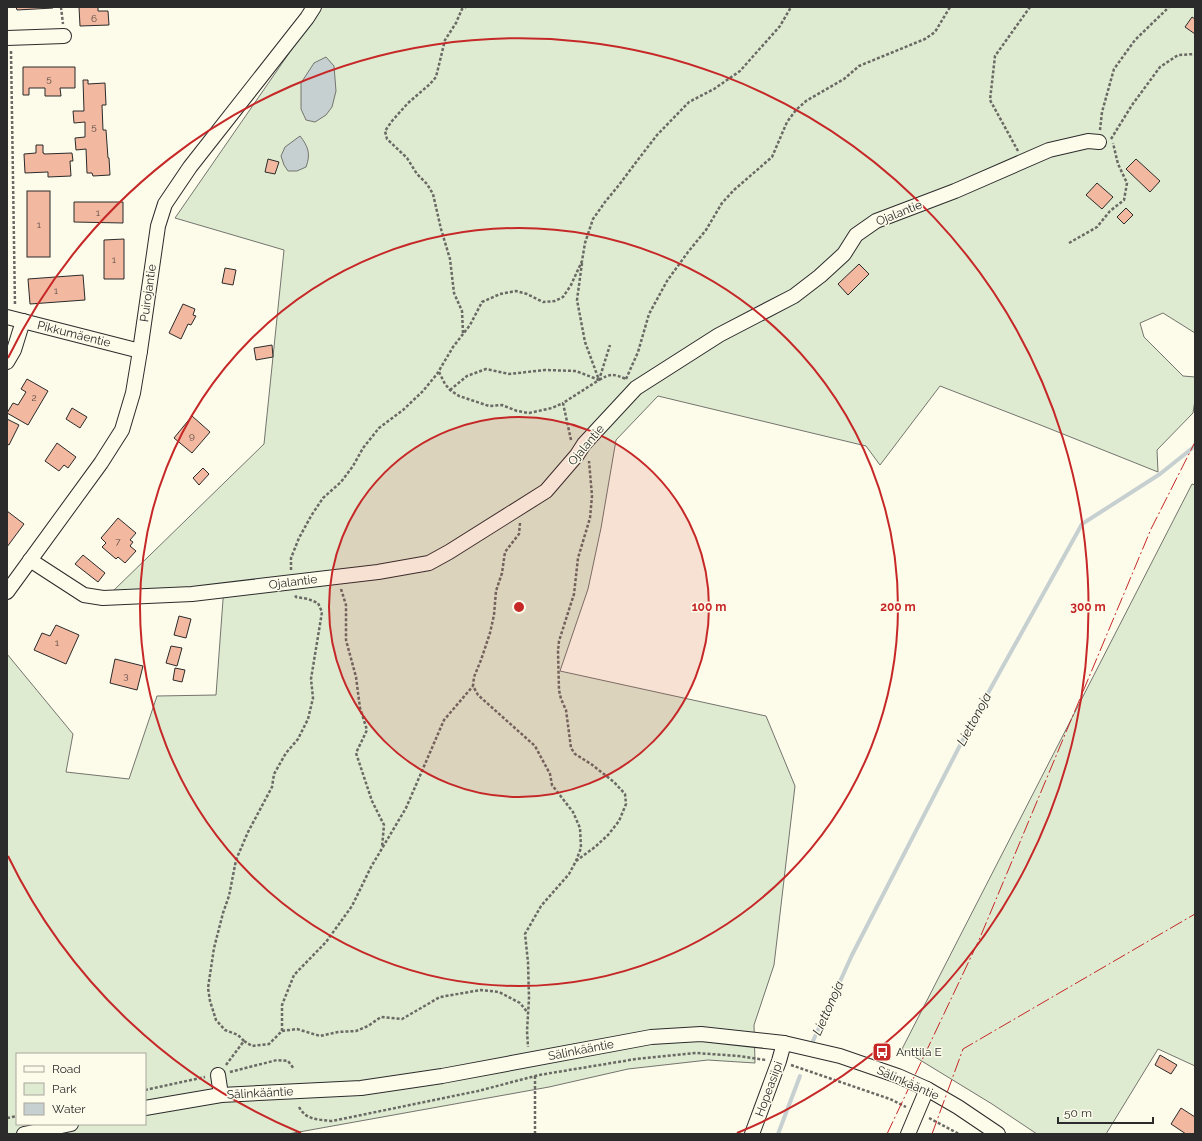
<svg xmlns="http://www.w3.org/2000/svg" width="1202" height="1141" viewBox="0 0 1202 1141" font-family="Raleway,sans-serif">
<rect width="100%" height="100%" fill="#fdfbea"/>
<g fill="#deebd1" stroke="#74746e" fill-rule="evenodd">
<path d="M321,7H1195V333L1163,313L1140,323L1144,337L1183,376L1195,377V400L1193,413L1157,450L1158,472L1043,426L940,386L880,465L866,446L658,396L616,440L601,528L588,589L560,671L766,716L795,786L774,965L754,1025L755,1063L708,1060L628,1069L549,1087L288,1134H7V654L73,734L66,772L129,779L157,696L216,695L224,586L112,592L264,444L284,250L175,218ZM17,1054H145V1124H17Z"/>
<polygon points="1192,484 1195,485 1195,1066 1158,1049 1106,1134 1037,1134 992,1104 902,1049"/>
</g>
<g fill="#c7d0d0" stroke="#74746e">
<polygon points="326,57 334,66 336,91 332,107 326,115 315,122 306,120 301,109 301,83 314,63"/>
<path d="M300,136C308,146 311,154 306,167L297,171H288L284,165L281,156L285,147Z"/>
</g>
<g fill="none" stroke-linecap="round" stroke-linejoin="round">
<g stroke="#c7d0d0" stroke-width="4">
<polyline points="813,1041 852,955 972,722 1082,524 1160,474 1195,446"/>
<polyline points="778,1134 800,1076"/>
</g>
</g>
<g fill="#f2b8a0" stroke="#2b2b2b">
<polygon points="16,7 52,7 53,8 17,10"/>
<polygon points="79,7 98,7 98,11 108,11 109,25 80,26"/>
<polygon points="1192,17 1195,19 1195,34 1185,27"/>
<polygon points="23,67 75,67 75,88 60,88 61,96 45,96 45,88 29,88 29,95 23,95"/>
<polygon points="83,80 88,80 88,84 105,83 106,105 102,105 103,130 106,130 108,158 109,158 110,175 93,176 92,173 87,173 86,149 76,150 75,138 85,137 85,122 74,123 73,111 84,111"/>
<polygon points="36,145 43,145 43,153 44,153 44,154 72,153 73,161 70,161 71,176 48,177 48,172 25,173 24,154 36,153"/>
<polygon points="268,159 279,162 275,174 265,172"/>
<polygon points="1136,159 1160,181 1150,192 1126,169"/>
<polygon points="1097,183 1113,197 1102,209 1086,195"/>
<rect x="27" y="191" width="23" height="66"/>
<polygon points="74,202 123,202 123,223 74,222"/>
<polygon points="1126,208 1133,215 1124,224 1117,217"/>
<polygon points="124,239 124,279 104,279 104,240"/>
<polygon points="859,264 869,274 848,295 838,284"/>
<polygon points="225,268 236,270 233,285 222,283"/>
<polygon points="83,275 85,300 30,304 28,279"/>
<polygon points="183,304 195,309 193,315 196,316 191,325 188,324 181,339 169,333"/>
<polygon points="272,345 273,357 256,360 254,348"/>
<polygon points="27,379 48,391 28,425 7,413 13,403 18,405 26,392 21,389"/>
<polygon points="72,408 87,417 80,428 66,419"/>
<polygon points="192,416 210,432 192,453 174,438"/>
<polygon points="7,419 19,425 9,445 7,444"/>
<polygon points="57,443 76,457 68,468 64,465 59,471 45,461"/>
<polygon points="203,468 209,474 199,485 193,478"/>
<polygon points="7,511 24,524 7,547"/>
<polygon points="118,518 136,533 130,540 133,542 130,546 136,551 125,563 118,557 116,559 102,547 106,543 101,538"/>
<polygon points="83,555 105,573 98,582 75,564"/>
<polygon points="179,616 191,619 186,638 174,635"/>
<polygon points="56,625 79,635 66,664 34,650 42,633 50,636"/>
<polygon points="171,646 182,648 177,666 166,663"/>
<polygon points="115,659 143,666 137,690 110,683"/>
<polygon points="175,668 185,670 182,682 173,680"/>
<polygon points="1160,1055 1177,1065 1171,1074 1155,1065"/>
<polygon points="1181,1108 1195,1117 1195,1134 1186,1134 1171,1124"/>
</g>
<g fill="none" stroke-linecap="round" stroke-linejoin="round">
<defs>
<g id="minor">
<polyline points="7,38 64,36"/>
<polyline points="7,317 140,351"/>
<polyline points="7,362 14,350 23,321"/>
<polyline points="30,560 84,595 103,598 192,594 378,572 429,563 449,552 546,491 577,455 584,444 636,388 719,335 794,296 820,276 844,254 856,235 876,221 955,191 1049,150 1088,141 1099,142"/>
<polyline points="7,592 101,463 122,430 133,393 140,351 158,226 165,204 190,167 307,18 314,7"/>
<polyline points="218,1075 221,1095"/>
<polyline points="145,1108 221,1095 361,1088 442,1076 651,1037 701,1034 784,1043 840,1056 898,1076 927,1089 958,1107 998,1134"/>
<polyline points="24,1134 71,1124"/>
<polyline points="752,1134 779,1061 784,1043"/>
<polyline points="908,1134 927,1089"/>
</g>
</defs>
<use href="#minor" stroke="#2b2b2b" stroke-width="16"/>
<g stroke="#6a6964" stroke-width="2.5" stroke-dasharray="3 2" stroke-linecap="butt">
<polyline points="61,7 63,24"/>
<polyline points="11,51 15,306"/>
<polyline points="1100,130 1102,112 1114,69 1135,40 1169,7"/>
<polyline points="1111,139 1132,105 1160,67 1178,55 1195,54"/>
<polyline points="1018,151 990,100 995,56 1030,7"/>
<polyline points="1069,243 1097,227 1110,211 1124,200 1127,183 1118,164 1113,143"/>
<polyline points="582,263 577,300 585,342 599,380"/>
<polyline points="463,333 462,311 454,293 450,259 441,229 433,194 427,184 417,174 407,158 387,139 385,131 392,121 408,103 430,84 436,77 445,40 456,23 462,9 466,7"/>
<polyline points="439,372 445,384 450,390 459,396 489,406 502,405 517,411 529,413 552,408 563,403"/>
<polyline points="626,379 638,352 649,314 667,281 688,252 706,230 722,203 734,190 772,157 787,122 796,110 806,101 844,79 859,66 925,39 935,32 950,7"/>
<path d="M599,380C611,373 614,374 626,379"/>
<polyline points="450,390 467,376 486,369 509,374 545,370 576,371 599,380"/>
<polyline points="571,440 563,403 599,380 610,345"/>
<polyline points="520,523 519,534 505,552 502,573 496,591 494,615 490,633 481,660 474,677 473,686 478,695 535,746 550,774 552,785 573,812 580,828 581,848 576,861 569,874 541,906 525,934 528,962 529,998 527,1031 528,1047"/>
<polyline points="291,570 291,558 299,538 311,516 323,498 341,482 353,466 363,448 379,428 403,410 423,391 437,374 453,347 470,325 482,302 500,294 516,291 527,294 543,302 555,301 563,297 571,285 582,261 585,243 593,219 605,202 619,185 637,161 657,135 689,102 714,89 740,71 780,26 791,7"/>
<polyline points="341,589 346,605 346,640 356,677 360,708 367,730 356,753 372,801 384,825 382,847"/>
<polyline points="576,861 595,847 608,835 619,821 626,804 625,794 614,782 591,764 575,754 571,748 566,710 561,699 559,690 558,651 559,641 574,594 578,558 590,518 592,496 589,461"/>
<polyline points="282,1031 282,1005 294,975 326,942 352,906 371,867 406,808 444,720 473,686"/>
<polyline points="244,1041 238,1035 225,1030 216,1020 210,1001 208,988 214,948 223,913 229,896 236,860 248,832 272,787 274,774 286,753 298,739 308,719 313,698 311,679 322,612 318,603 308,599 296,597 295,594"/>
<polyline points="226,1065 244,1041 252,1046 269,1044 282,1031 297,1029 320,1036 338,1032 356,1031 368,1026 381,1017 402,1019 440,997 481,990 499,992 520,1003 528,1013"/>
<polyline points="791,1065 890,1099 906,1107"/>
<polyline points="230,1072 277,1060 288,1061 294,1069"/>
<polyline points="145,1090 205,1077"/>
<path d="M299,1107C307,1121 318,1119 332,1121L478,1091L539,1075L636,1059L696,1053L739,1056L766,1060"/>
<polyline points="7,1118 17,1116"/>
<polyline points="929,1118 959,1134"/>
<polyline points="535,1134 535,1076"/>
</g>
<use href="#minor" stroke="#fdfbea" stroke-width="14"/>
<g stroke="#c62828" stroke-width="1" stroke-dasharray="14 3 2 3" stroke-linecap="butt">
<polyline points="887,1134 979,940 1151,529 1195,442"/>
<polyline points="932,1134 963,1049 1195,914"/>
</g>
</g>
<circle cx="519" cy="607" r="190" fill="#c62828" fill-opacity=".12"/>
<g fill="none" stroke="#c62828" stroke-width="2">
<circle cx="519" cy="607" r="190"/>
<circle cx="519" cy="607" r="379"/>
<path d="M301 1133A569 569 0 0 1 8 856M8 358A569 569 0 1 1 737 1133"/>
</g>
<defs>
<symbol id="bus-square" viewBox="-11 -11 22 22"><rect x="-9" y="-9" width="18" height="18" rx="4" fill="#c62828" stroke="#fdfbea"/><path d="M-5-6H5V4H4V6H2V4H-2V6H-4V4H-5ZM-3.5-4V0h7V-4ZM-3.5 1.2v1.5H-2V1.2ZM2 1.2v1.5H3.5V1.2Z" fill="#fff"/></symbol>
</defs>
<g fill-rule="evenodd">
<use href="#bus-square" x="871" y="1041" width="22" height="22"/>
</g>
<g text-anchor="middle" dominant-baseline="central" stroke-width="3" stroke-linejoin="round" paint-order="stroke">
<g font-size="10" fill="#5d4e48">
<text x="94" y="18">6</text>
<text x="49" y="78">5</text>
<text x="94" y="126">5</text>
<text x="98" y="212">1</text>
<text x="39" y="224">1</text>
<text x="114" y="259">1</text>
<text x="56" y="290">1</text>
<text x="34" y="397">2</text>
<text x="192" y="435">9</text>
<text x="118" y="541">7</text>
<text x="57" y="642">1</text>
<text x="126" y="675">3</text>
</g>
<g font-size="12" fill="#2b2b2b" stroke="#fdfbea">
<text transform="translate(899 213) rotate(-22)">Ojalantie</text>
<text transform="translate(148 293) rotate(-82)">Puirojantie</text>
<text transform="translate(74 334) rotate(14)">Pikkumäentie</text>
<text transform="translate(586 445) rotate(-50)">Ojalantie</text>
<text transform="translate(293 582) rotate(-7)">Ojalantie</text>
<text transform="translate(581 1050) rotate(-11)">Sälinkääntie</text>
<text transform="translate(908 1083) rotate(24)">Sälinkääntie</text>
<text transform="translate(769 1089) rotate(-70)">Hopeasiipi</text>
<text transform="translate(260 1093) rotate(-3)">Sälinkääntie</text>
</g>
<g font-size="12" fill="#2b2b2b" stroke="#fdfbea" text-anchor="start">
<text x="896" y="1052">Anttila E</text>
</g>
<g font-size="13" font-style="italic" fill="#2b2b2b" stroke="#fdfbea">
<text transform="translate(974 719) rotate(-62)">Liettonoja</text>
<text transform="translate(828 1008) rotate(-66)">Liettonoja</text>
</g>
</g>
<circle cx="519" cy="607" r="6" fill="#c62828" stroke="#fdfbea" stroke-width="2"/>
<g font-size="12" text-anchor="middle" font-weight="bold" fill="#c62828" stroke="#fdfbea" stroke-width="3" stroke-linejoin="round" paint-order="stroke">
<text x="709" y="611">100 m</text>
<text x="898" y="611">200 m</text>
<text x="1088" y="611">300 m</text>
</g>
<rect width="1202" height="1141" fill="none" stroke="#2b2b2b" stroke-width="16"/>
<rect x="16" y="1053" width="130" height="72" fill="#fdfbea" stroke="#a9a89e"/>
<rect x="24" y="1066" width="20" height="6" fill="#fdfbea" stroke="#a9a89e"/>
<text x="52" y="1073" font-size="12" fill="#2b2b2b">Road</text>
<rect x="24" y="1083" width="20" height="12" fill="#deebd1" stroke="#a9a89e"/>
<text x="52" y="1093" font-size="12" fill="#2b2b2b">Park</text>
<rect x="24" y="1103" width="20" height="12" fill="#c7d0d0" stroke="#a9a89e"/>
<text x="52" y="1113" font-size="12" fill="#2b2b2b">Water</text>
<path d="M1058 1117v6h95v-6" fill="none" stroke="#2b2b2b" stroke-width="2"/>
<text x="1064" y="1117" font-size="12" fill="#2b2b2b" stroke="#fdfbea" stroke-width="3" paint-order="stroke">50 m</text>
</svg>
